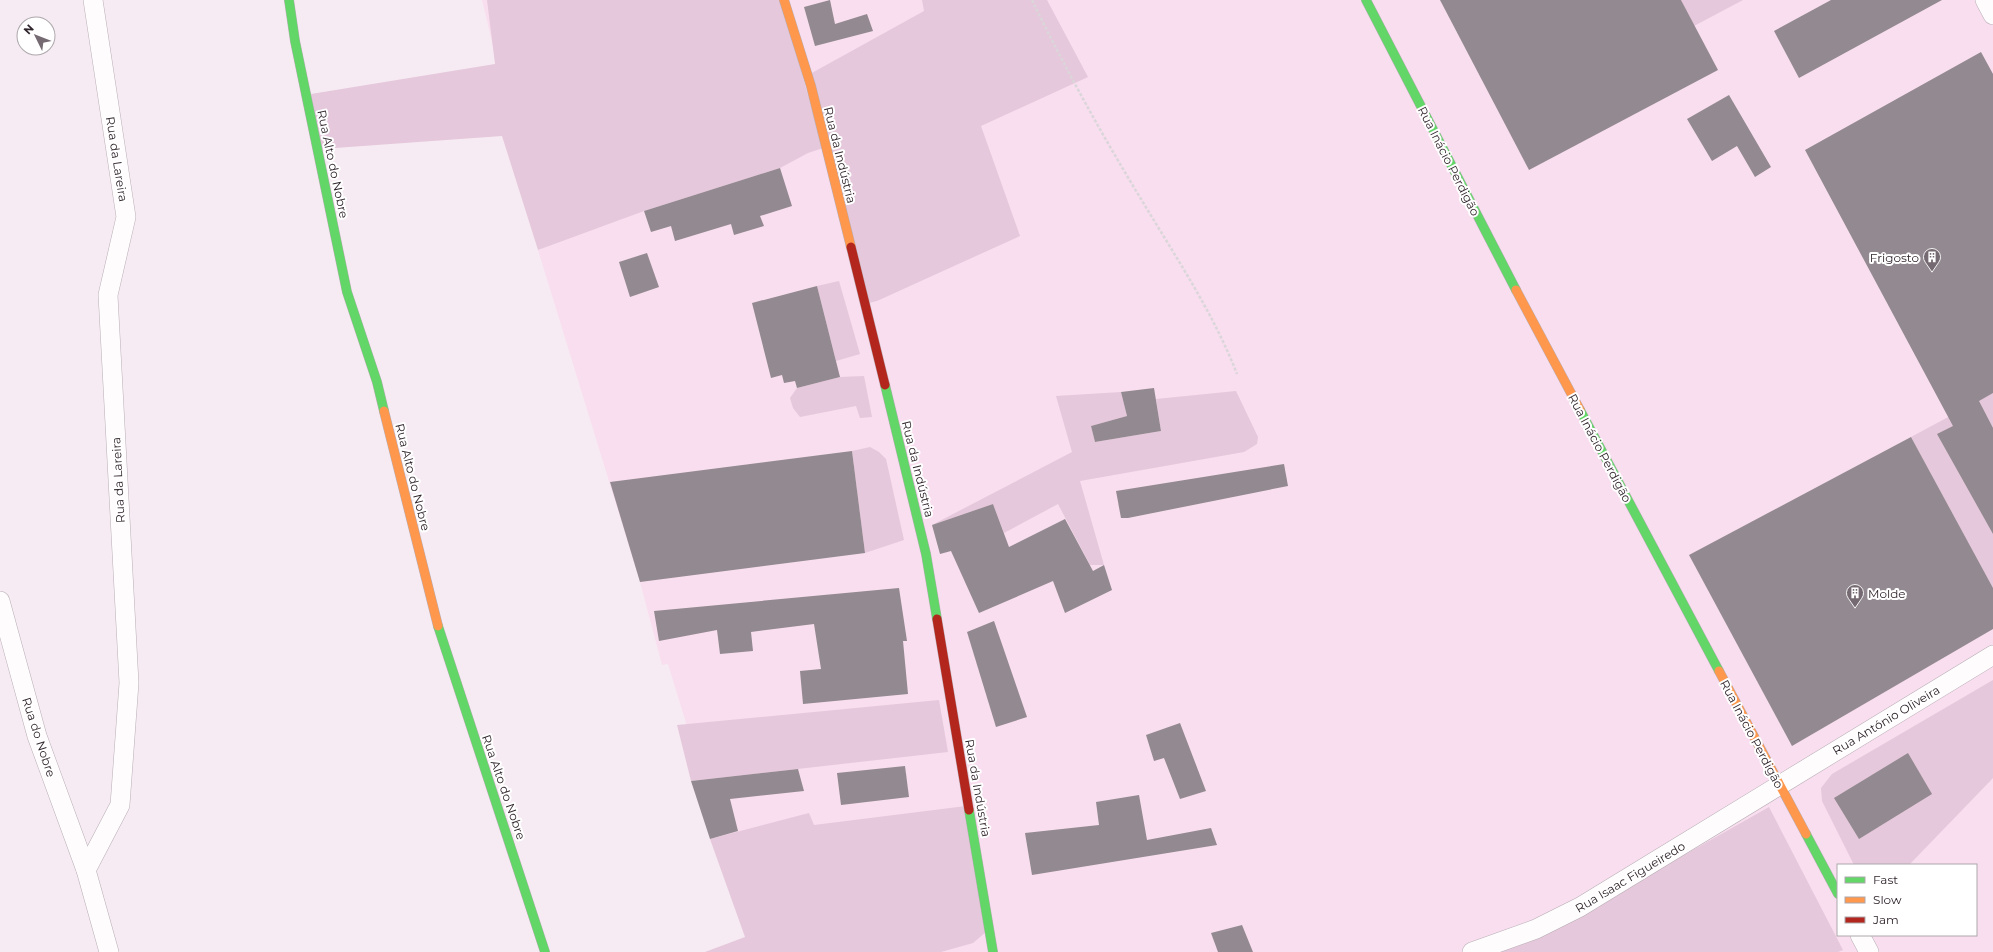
<svg xmlns="http://www.w3.org/2000/svg" width="1993" height="952" viewBox="0 0 1993 952" font-family="Montserrat,sans-serif">
<rect width="100%" height="100%" fill="#f7ebf3"/>
<path fill="#f8deef" fill-rule="evenodd" d="M482,0H1993V952H756L668,664L662,665L640,582L538,250L542,249ZM1838,865H1976V935H1838Z"/>
<g fill="#e5c8db">
<polygon points="487,0 781,0 823,148 808,153 780,168 644,211 538,250 502,136 321,149 311,94 495,64"/>
<polygon points="922,0 1047,0 1088,77 981,126 1020,236 877,301 869,303 810,74 924,11"/>
<polygon points="1681,0 1743,0 1694,26"/>
<polygon points="839,281 860,354 836,361 817,286"/>
<polygon points="864,376 872,417 860,418 856,406 800,417 793,408 790,398 797,388 840,377"/>
<polygon points="1236,391 1258,437 1257,444 1244,452 1080,481 1104,565 1090,565 1058,504 1004,533 993,504 932,525 1072,452 1056,396 1121,392 1127,416 1091,426 1095,442 1161,431 1156,399"/>
<polygon points="1993,393 1993,588 1911,437"/>
<polygon points="870,447 879,452 886,459 904,540 865,553 852,451"/>
<polygon points="1993,680 1993,778 1909,865 1854,865 1822,801 1821,788 1832,774"/>
<polygon points="939,700 948,752 691,781 677,725"/>
<polygon points="966,806 986,932 973,943 941,952 705,952 745,937 710,839 809,813 814,825"/>
<polygon points="1769,807 1843,950 1838,952 1490,952 1573,918"/>
</g>
<g fill="#938990">
<polygon points="830,0 835,24 867,14 873,31 815,46 804,7"/>
<polygon points="1440,0 1681,0 1718,70 1529,170"/>
<polygon points="1831,0 1942,0 1799,78 1774,31"/>
<polygon points="1981,52 1993,74 1993,393 1979,401 1993,428 1993,534 1937,434 1953,426 1805,150"/>
<polygon points="1729,95 1771,167 1755,177 1737,146 1712,161 1687,119"/>
<polygon points="780,168 792,206 760,216 764,226 734,235 731,224 675,241 671,226 651,232 644,211"/>
<polygon points="647,253 659,287 630,297 619,262"/>
<polygon points="817,286 840,377 797,388 795,381 784,383 782,375 771,378 752,303"/>
<polygon points="1154,388 1161,431 1095,442 1091,426 1127,416 1121,392"/>
<polygon points="1911,437 1993,588 1993,629 1792,746 1689,555"/>
<polygon points="852,451 865,553 640,582 610,482"/>
<polygon points="1284,464 1288,486 1128,518 1121,518 1116,491"/>
<polygon points="993,504 1009,547 1065,519 1093,571 1104,565 1112,590 1065,613 1053,581 979,613 951,551 940,554 932,525"/>
<polygon points="899,588 907,641 903,641 908,694 803,704 800,671 821,669 814,624 751,632 753,651 720,654 717,630 659,641 654,611"/>
<polygon points="994,621 1027,717 996,727 967,632"/>
<polygon points="1180,723 1206,791 1180,799 1164,758 1154,761 1146,735"/>
<polygon points="1908,753 1932,794 1859,839 1834,798"/>
<polygon points="905,766 909,797 841,805 837,773"/>
<polygon points="798,769 804,791 730,799 738,831 710,839 691,781"/>
<polygon points="1139,795 1147,840 1211,828 1217,845 1032,875 1025,833 1099,825 1096,802"/>
<polygon points="1242,925 1253,952 1218,952 1211,933"/>
</g>
<g fill="none" stroke-linecap="round" stroke-linejoin="round">
<defs>
<g id="street">
<polyline points="1985,0 1993,15"/>
<polyline points="0,601 37,736 86,870 109,952"/>
<polyline points="86,870 120,805 129,683 108,295 126,217 93,0"/>
<polyline points="1860,935 1869,952"/>
<polyline points="1472,952 1536,929 1580,907 1993,655"/>
</g>
<g id="fast">
<polyline points="289,0 295,41 347,292 377,382 384,411"/>
<polyline points="1366,0 1516,290"/>
<polyline points="885,385 926,554 937,619"/>
<polyline points="1580,410 1719,671"/>
<polyline points="438,626 545,952"/>
<polyline points="969,810 993,952"/>
<polyline points="1806,834 1838,894"/>
</g>
<g id="slow">
<polyline points="784,0 811,86 851,247"/>
<polyline points="1516,290 1580,410"/>
<polyline points="384,411 438,626"/>
<polyline points="1719,671 1806,834"/>
</g>
<g id="jam">
<polyline points="851,247 885,385"/>
<polyline points="937,619 969,810"/>
</g>
</defs>
<use href="#street" stroke="#b8aeb5" stroke-width="20"/>
<use href="#fast" stroke="#b8aeb5" stroke-width="10"/>
<use href="#slow" stroke="#b8aeb5" stroke-width="10"/>
<use href="#jam" stroke="#b8aeb5" stroke-width="10"/>
<path stroke="#dad6d9" stroke-width="2.5" stroke-dasharray="3 2" stroke-linecap="butt" d="M1032,0C1065,68 1102,135 1141,199C1175,256 1213,312 1237,374"/>
<use href="#street" stroke="#fefcfd" stroke-width="19"/>
<use href="#fast" stroke="#63d668" stroke-width="9"/>
<use href="#slow" stroke="#ff974d" stroke-width="9"/>
<use href="#jam" stroke="#b3261e" stroke-width="9"/>
</g>
<defs>
<symbol id="building-pin" viewBox="-11 -11 22 30"><path d="M0 17L-7.5 6A9.5 9.5 0 1 1 7.5 6Z" fill="#766a72" stroke="#fff"/><path d="M-4-6H4V6H1V3H-1V6H-4ZM-2.5-4.3h1.7v1.8h-1.7ZM.8-4.3h1.7v1.8H.8ZM-2.5-1h1.7V.8h-1.7ZM.8-1h1.7V.8H.8Z" fill="#fff"/></symbol>
</defs>
<g fill-rule="evenodd">
<use href="#building-pin" x="1922" y="247" width="20" height="27"/>
<use href="#building-pin" x="1845" y="583" width="20" height="27"/>
</g>
<g text-anchor="middle" dominant-baseline="central" stroke-width="4" stroke-linejoin="round" paint-order="stroke">
<g font-size="12" fill="#30252c" stroke="#fff">
<text transform="translate(840 155) rotate(76)">Rua da Indústria</text>
<text transform="translate(117 159) rotate(81)">Rua da Lareira</text>
<text transform="translate(1449 161) rotate(63)">Rua Inácio Perdigão</text>
<text transform="translate(333 164) rotate(78)">Rua Alto do Nobre</text>
<text transform="translate(1600 448) rotate(62)">Rua Inácio Perdigão</text>
<text transform="translate(918 469) rotate(76)">Rua da Indústria</text>
<text transform="translate(413 477) rotate(76)">Rua Alto do Nobre</text>
<text transform="translate(118 480) rotate(-93)">Rua da Lareira</text>
<text transform="translate(1886 720) rotate(-31)">Rua António Oliveira</text>
<text transform="translate(1752 734) rotate(62)">Rua Inácio Perdigão</text>
<text transform="translate(39 737) rotate(72)">Rua do Nobre</text>
<text transform="translate(504 787) rotate(71)">Rua Alto do Nobre</text>
<text transform="translate(978 788) rotate(80)">Rua da Indústria</text>
<text transform="translate(1630 877) rotate(-31)">Rua Isaac Figueiredo</text>
</g>
<g font-size="12" fill="#30252c" stroke="#fff" text-anchor="end">
<text x="1919" y="257">Frigosto</text>
<text x="1868" y="593" text-anchor="start">Molde</text>
</g>
</g>
<rect x="1837" y="864" width="140" height="72" fill="#ffffff" stroke="#aca8ab"/>
<rect x="1845" y="877" width="20" height="6" fill="#63d668" stroke="#aca8ab"/>
<text x="1873" y="884" font-size="12" fill="#30252c">Fast</text>
<rect x="1845" y="897" width="20" height="6" fill="#ff974d" stroke="#aca8ab"/>
<text x="1873" y="904" font-size="12" fill="#30252c">Slow</text>
<rect x="1845" y="917" width="20" height="6" fill="#b3261e" stroke="#aca8ab"/>
<text x="1873" y="924" font-size="12" fill="#30252c">Jam</text>
<g transform="translate(36 36) rotate(313)"><circle r="19" fill="#ffffff" stroke="#aca8ab"/>
<path d="M0-3L7 15L0 10L-7 15Z" fill="#766a72"/>
<text y="-6" font-size="11" font-weight="bold" text-anchor="middle" fill="#30252c">N</text>
</g>
</svg>
